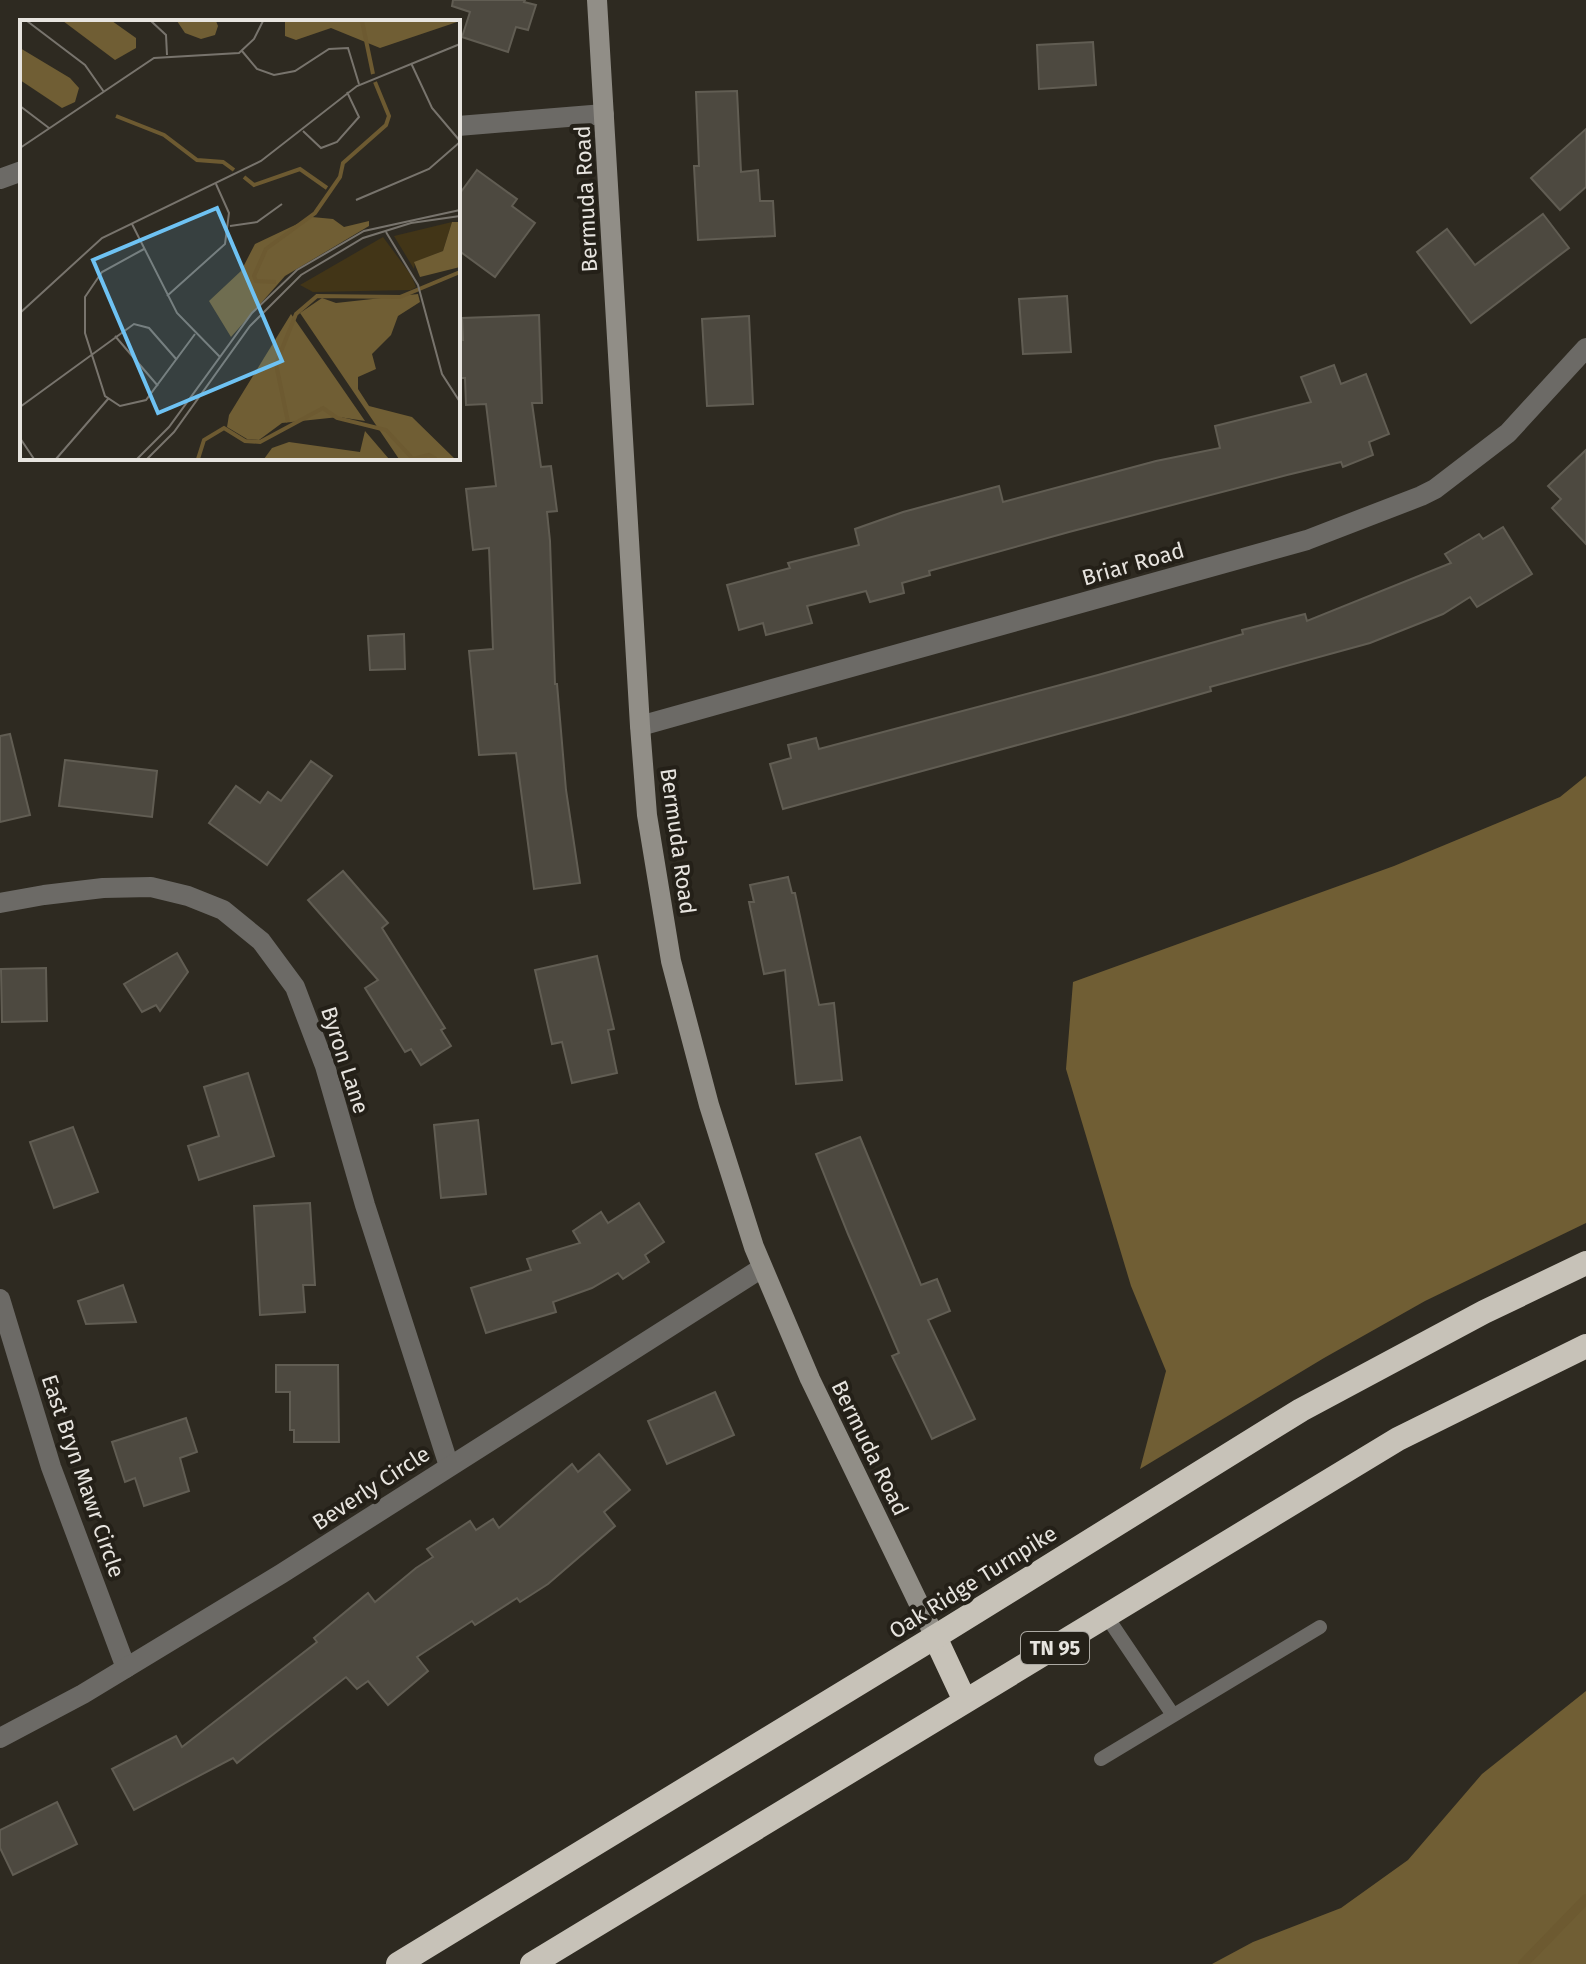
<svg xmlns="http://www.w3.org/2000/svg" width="1586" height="1964" viewBox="0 0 1586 1964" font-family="'Fira Sans',sans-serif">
<rect width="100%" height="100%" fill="#2e2a21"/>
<g fill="#705e34">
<polygon points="1586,776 1586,1223 1425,1301 1324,1358 1140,1469 1166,1371 1131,1286 1066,1069 1073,982 1394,866 1560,797"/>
<polygon points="1586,1691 1586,1964 1212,1964 1253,1942 1341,1908 1408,1860 1482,1774"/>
</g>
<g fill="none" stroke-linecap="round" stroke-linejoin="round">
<polyline stroke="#6d5a31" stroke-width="10" points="1523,1964 1586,1899"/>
</g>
<g fill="#4d4940" stroke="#615d53" stroke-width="2">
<polygon points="453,0 525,0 524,2 536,5 528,30 516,27 508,52 462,37 470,12 452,6"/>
<polygon points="1093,42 1096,85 1039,89 1037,45"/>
<polygon points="737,91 741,172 758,170 760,201 773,201 775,236 698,240 694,166 699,166 696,92"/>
<polygon points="1586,129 1586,187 1560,210 1531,178"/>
<polygon points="477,170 517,199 512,206 535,223 495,277 458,250 458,196"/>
<polygon points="1543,214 1569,248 1471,323 1417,252 1447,229 1475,265"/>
<polygon points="1067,296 1071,352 1023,354 1019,299"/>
<polygon points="539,315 542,403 532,403 541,467 551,466 557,511 547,512 550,541 555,684 557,684 566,790 580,883 534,889 516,753 479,755 469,651 493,649 489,548 473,550 466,489 496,486 486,404 466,405 465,378 458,378 458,340 463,340 462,318"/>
<polygon points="749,316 753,404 707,406 702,319"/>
<polygon points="1334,365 1341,384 1366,374 1389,434 1369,442 1373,455 1343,467 1341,462 1287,475 1069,532 929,571 930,575 902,583 904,593 870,602 866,591 807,606 812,623 766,635 763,623 739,630 727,585 790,568 788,563 859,545 855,529 903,512 999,486 1003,502 1156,461 1220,448 1215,426 1311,402 1301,377"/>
<polygon points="1586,450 1586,544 1552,508 1561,499 1548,486"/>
<polygon points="1503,527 1532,574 1477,607 1470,597 1443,614 1370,643 1210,687 1211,691 1124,716 783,809 770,764 791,758 788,745 816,738 819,749 1098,675 1243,634 1242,630 1305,614 1307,621 1451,563 1445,554 1479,534 1483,539"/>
<polygon points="404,634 405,669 370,670 368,636"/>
<polygon points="10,734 30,815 0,822 0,736"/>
<polygon points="65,760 157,771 152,817 59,806"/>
<polygon points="311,761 332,776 267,865 209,823 236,786 260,803 268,792 281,801"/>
<polygon points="343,871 388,923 382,928 445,1028 441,1030 451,1046 421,1065 411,1049 405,1052 365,988 378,980 308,900"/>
<polygon points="788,877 792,893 795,893 819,1005 834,1003 842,1080 796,1084 785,970 764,974 749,902 754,902 750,885"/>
<polygon points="177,953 188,972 160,1011 156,1005 142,1012 124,984"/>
<polygon points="597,956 614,1029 608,1030 617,1073 572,1083 562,1042 552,1044 535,970"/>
<polygon points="46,968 47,1021 2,1022 1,969"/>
<polygon points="248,1073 274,1156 199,1180 188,1146 219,1136 204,1087"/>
<polygon points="478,1120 486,1194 441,1198 434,1125"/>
<polygon points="73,1127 98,1192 54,1208 30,1142"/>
<polygon points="860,1137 921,1285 937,1279 950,1311 928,1320 975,1419 932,1439 892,1356 899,1353 848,1234 816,1154"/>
<polygon points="310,1203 315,1285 303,1285 305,1312 260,1315 254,1206"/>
<polygon points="639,1203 664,1242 645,1255 649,1262 623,1279 618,1273 592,1288 553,1302 556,1312 486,1333 471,1288 531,1270 527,1259 580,1243 573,1231 601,1212 608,1223"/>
<polygon points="123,1285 136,1322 86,1324 78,1301"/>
<polygon points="276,1365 338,1365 339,1442 294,1442 294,1430 290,1430 290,1392 276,1392"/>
<polygon points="715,1392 734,1435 667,1464 648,1421"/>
<polygon points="186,1418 197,1452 180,1458 189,1491 144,1506 135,1478 125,1482 112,1442"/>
<polygon points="599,1454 630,1490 604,1512 615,1526 548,1584 520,1602 517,1598 475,1625 472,1621 417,1657 428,1671 388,1705 368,1681 357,1689 346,1677 237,1763 233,1758 134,1810 112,1769 176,1736 182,1747 317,1642 314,1638 368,1593 375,1602 416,1568 433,1557 427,1549 470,1521 476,1530 493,1519 499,1528 572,1464 578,1472"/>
<polygon points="57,1802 77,1844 13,1875 0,1848 0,1830"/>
</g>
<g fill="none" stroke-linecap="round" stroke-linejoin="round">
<g stroke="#6c6a66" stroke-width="14">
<polyline points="1107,1617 1173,1715"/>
<polyline points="1101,1759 1320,1627"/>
</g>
<g stroke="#6c6a66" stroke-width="20">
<polyline points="458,126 604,114"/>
<polyline points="0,179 22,171"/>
<polyline points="640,726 1307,540 1421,496 1435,489 1508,433 1586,348"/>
<polyline points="0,903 44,895 103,888 151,887 188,896 223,910 261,941 295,987 325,1066 365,1205 449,1466"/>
<polyline points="0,1299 51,1467 126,1668"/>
<polyline points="0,1738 83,1694 281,1574 762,1268"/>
</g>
<polyline stroke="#918e87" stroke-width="20" points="597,0 640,726 647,815 671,961 709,1105 754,1247 810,1379 935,1637"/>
<g stroke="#c7c2b8" stroke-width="24">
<polyline points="935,1637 965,1701"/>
<polyline points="398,1964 935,1637 1301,1410 1484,1312 1586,1263"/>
<polyline points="532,1964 1398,1439 1586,1346"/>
</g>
</g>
<g text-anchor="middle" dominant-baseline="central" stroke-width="8" stroke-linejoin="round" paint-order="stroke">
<rect fill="#242018" stroke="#aca9a3" stroke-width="2" x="1021" y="1632" width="68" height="32" rx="6"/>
<g font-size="20" font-weight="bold" fill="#e7e4df">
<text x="1055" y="1648">TN 95</text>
</g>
<g font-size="22" fill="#e7e4df" stroke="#242018">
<text transform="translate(586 199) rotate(-93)">Bermuda Road</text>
<text transform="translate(1133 564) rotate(-16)">Briar Road</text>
<text transform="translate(678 841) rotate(82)">Bermuda Road</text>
<text transform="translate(345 1060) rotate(72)">Byron Lane</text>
<text transform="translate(870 1448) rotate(64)">Bermuda Road</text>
<text transform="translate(83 1476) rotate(71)">East Bryn Mawr Circle</text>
<text transform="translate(371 1488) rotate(-33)">Beverly Circle</text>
<text transform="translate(973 1582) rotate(-32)">Oak Ridge Turnpike</text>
</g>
</g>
<g transform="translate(20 20)">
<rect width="440" height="440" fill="#2e2a21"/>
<path d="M432,202L423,231L395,242L394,249L374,216ZM363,217L391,255L396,267L391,270L293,272L280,265Z" fill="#423517"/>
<path d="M43,1H92L116,18V28L95,40ZM157,1H196L198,6L195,15L181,19L165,13ZM265,1H440L360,28L311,8L276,20L265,16ZM0,28L50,58L59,68L55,82L42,88L0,60ZM292,197L313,199L324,207L349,201V206L265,256L211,317L189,281L221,251L235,224ZM432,202H440V247L400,257L394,242L423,231ZM398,274L400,282L378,296L371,315L352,334L356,349L338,357V369L349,386L392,397L435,439H379L280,293L302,278L316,283ZM271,294L345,401L319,397L262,403L239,420L227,419L207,407L209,395ZM345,411L369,439H244L252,428L269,422L340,432Z" fill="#705e34"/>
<path fill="none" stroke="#6d5a31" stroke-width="4" d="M342,1L353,54M96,96L144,115L177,140L203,142L214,150M224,157L234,165L280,149L307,168M256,262L236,261L234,256L246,229L295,193L320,157L323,143L366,105L369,96L355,62M268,402L256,344L276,294L297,276L380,277L440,252M178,439L184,420L204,408L225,421L240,422L303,388L317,398L366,410L393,439L409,435L416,439"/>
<path fill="none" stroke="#78746d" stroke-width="2" d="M7,1L65,45L84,72M131,1L146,15L147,35M222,31L237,49L254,55L275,51L309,29L328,28L339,64M391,43L412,88L440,121M0,86L29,108M283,111L301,128L317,122L339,97L327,72M0,128L134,38L219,33L234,19L243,1M336,180L409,149L440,122M112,204L157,293L200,337M210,206L237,202L262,184M366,212L398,265L422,354L440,382M124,229L82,252L65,277V313L85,376L100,386L126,380L175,314M147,276L205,224L209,193L196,164M0,293L82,218L241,141L337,66L440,24M95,316L138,366M0,387L114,304L129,308L157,340M0,418L14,439M36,439L88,379M117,439L149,407L232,293L277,250L344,211L440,190M127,439L154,412L230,306L281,255L343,218L391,203L440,196"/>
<path fill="#6ec2f3" fill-opacity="0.15" stroke="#6ec2f3" stroke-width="4" d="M197,188L262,341L138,393L73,240Z"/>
<rect width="440" height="440" fill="none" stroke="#e7e4df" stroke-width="4"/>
</g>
</svg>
